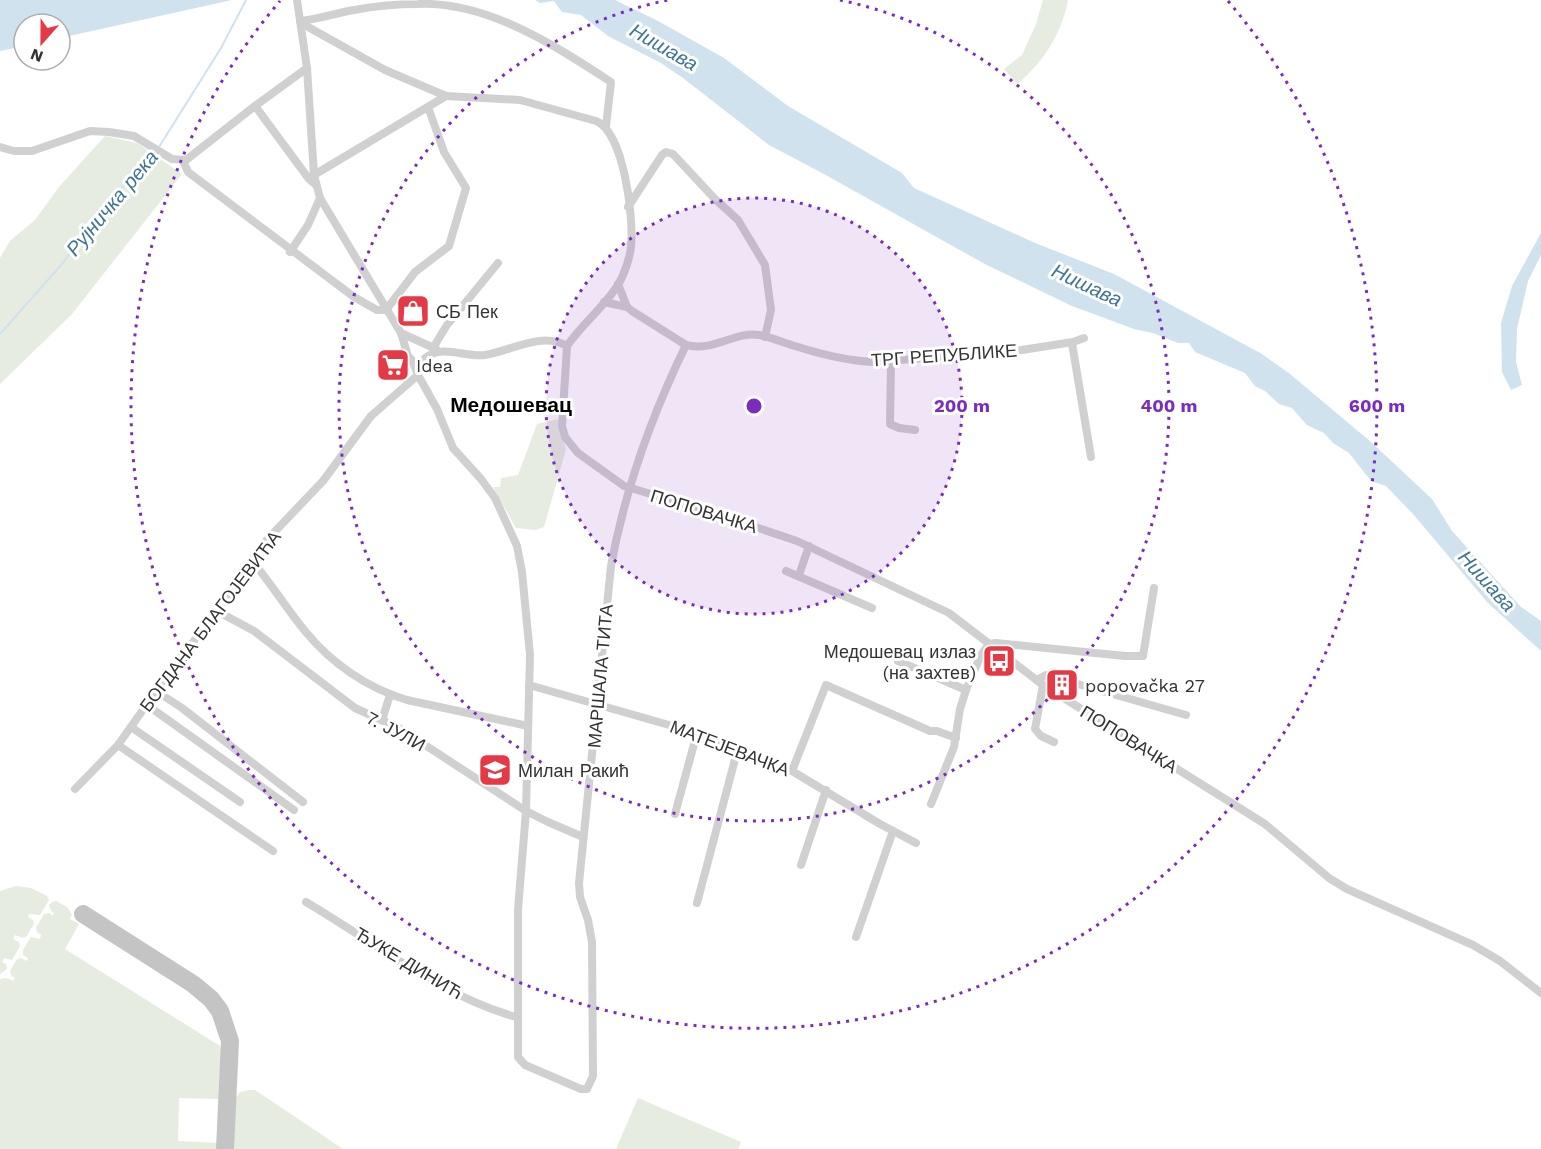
<svg xmlns="http://www.w3.org/2000/svg" width="1541" height="1149" viewBox="0 0 1541 1149" font-family="'Work Sans',sans-serif">
<rect width="100%" height="100%" fill="#fff"/>
<g fill="#e6ecdf">
<path d="M1043,0H1068C1062,33 1043,63 1017,84L1004,69L1022,55L1036,24Z"/>
<polygon points="105,136 137,143 182,174 72,314 0,384 0,258 10,241 35,220 59,187"/>
<polygon points="558,419 566,449 544,527 536,530 516,528 493,487 500,487 501,478 518,475 537,424"/>
<polygon points="16,886 31,888 47,896 49,900 40,915 29,914 28,917 33,920 34,924 26,937 22,938 15,935 13,939 19,942 20,946 12,960 4,958 2,962 6,964 7,969 0,974 0,891"/>
<polygon points="56,901 67,907 72,915 70,919 79,924 65,949 220,1046 222,1052 221,1099 179,1098 178,1141 220,1143 220,1149 0,1149 0,979 6,978 13,981 15,978 11,975 10,971 17,959 21,958 27,961 28,958 23,955 23,950 31,937 40,939 41,935 37,932 36,928 44,914 49,913 53,916 54,913 51,910 49,905 52,902"/>
<polygon points="250,1090 255,1090 343,1149 233,1149 234,1100 240,1092"/>
<polygon points="638,1098 741,1142 738,1149 616,1149"/>
</g>
<g fill="#cfe2ee">
<polygon points="0,0 232,0 60,38 60,24 24,24 24,46 0,51"/>
<polygon points="535,0 615,0 658,21 724,58 788,106 902,173 914,188 1035,243 1114,274 1262,354 1290,374 1371,442 1432,499 1452,531 1521,607 1541,621 1541,651 1488,603 1413,514 1386,486 1371,481 1349,453 1333,443 1324,433 1307,425 1292,408 1279,404 1265,391 1255,386 1245,373 1195,352 1189,343 1178,343 1153,333 1134,329 1072,306 983,263 824,174 769,145 683,78 661,63 608,36 581,15 562,12 554,1 540,3"/>
<polygon points="1541,233 1541,255 1528,281 1517,329 1516,362 1522,385 1511,390 1502,372 1501,323 1512,286"/>
</g>
<g fill="none" stroke-linecap="round" stroke-linejoin="round">
<g stroke="#cfe2ee" stroke-width="2">
<polyline points="159,147 221,48 246,0"/>
<polyline points="0,334 62,264 106,204 156,152"/>
</g>
<polyline stroke="#c4c4c4" stroke-width="18" points="83,914 193,984 211,999 220,1011 230,1041 225,1149"/>
<g stroke="#d0d0d0" stroke-width="8">
<path d="M297,0L307,68L314,175L320,198L401,333L408,356L412,360L418,375L437,409L453,448L481,479L495,498L517,546L522,572L530,655L526,811L518,910V1057L525,1065L581,1089H587L593,1076L592,942L588,920L580,897L579,883L611,566C625,489 652,415 686,345"/>
<path d="M300,21C319,19 336,13 354,10C375,6 397,4 418,4C487,1 556,46 611,82L606,126"/>
<path d="M301,23L385,70L446,96L520,100L596,121C624,132 634,218 631,246C630,258 624,275 618,285C604,307 582,324 567,346"/>
<polyline points="255,106 309,179 316,185"/>
<polyline points="0,147 14,151 32,151 90,131 109,132 134,136 172,159 186,160 255,106 307,68"/>
<polyline points="183,161 188,172 354,297 377,310 386,310 415,272 449,246 466,188 444,152 428,107"/>
<polyline points="314,175 446,96"/>
<polyline points="628,207 662,155 666,152 673,154 714,198 738,220 765,265 771,310 765,337"/>
<polyline points="290,252 308,225 320,198"/>
<path d="M618,284L627,307L632,311L686,345C715,352 734,331 759,335C772,337 784,343 795,346C820,354 848,361 874,362L1015,351L1073,342L1084,338"/>
<polyline points="604,302 627,307"/>
<polyline points="401,333 436,349"/>
<polyline points="1072,343 1091,457"/>
<polyline points="567,346 562,426 565,437 578,453 624,486 714,513 797,541 949,613 1043,685 1265,824 1329,878 1347,889 1473,945 1500,961 1541,993"/>
<polyline points="433,348 447,325 498,263"/>
<polyline points="891,362 890,424 899,428 915,430"/>
<path d="M417,370C420,364 423,359 428,356C445,345 467,358 485,355C511,351 542,331 567,346"/>
<path d="M252,561C271,583 286,608 305,631C331,663 367,688 407,700L528,726"/>
<polyline points="786,571 872,608"/>
<polyline points="799,575 809,546"/>
<polyline points="217,611 254,631 355,708 399,728 526,811 548,822 583,837"/>
<polyline points="989,644 996,643 1125,656 1143,656 1154,588"/>
<polyline points="898,661 966,690"/>
<polyline points="1037,680 1046,675 1186,715"/>
<polyline points="529,685 697,733 738,748 792,771 880,824 916,843"/>
<polyline points="1043,685 1035,729 1041,736 1054,742"/>
<polyline points="156,691 182,708 303,802"/>
<polyline points="147,705 294,810"/>
<polyline points="382,720 390,695"/>
<polyline points="131,727 240,802"/>
<polyline points="118,745 273,851"/>
<polyline points="792,771 826,685 930,731 937,731 956,738"/>
<polyline points="75,789 118,745 167,676 217,611 262,545 323,481 371,416 418,375"/>
<polyline points="931,804 954,747 960,709 966,690 981,655 989,644"/>
<polyline points="675,814 697,733"/>
<polyline points="801,865 826,790"/>
<path d="M306,902C374,942 439,995 516,1017"/>
<polyline points="697,903 738,748"/>
<polyline points="856,937 893,831"/>
</g>
</g>
<circle cx="754" cy="406" r="208" fill="#7b2cbf" fill-opacity=".12"/>
<g fill="none" stroke="#7b2cbf" stroke-width="3" stroke-dasharray="3 6">
<circle cx="754" cy="406" r="208"/>
<path d="M840 0A415 415 0 1 1 668 0"/>
<path d="M1228 1A623 623 0 1 1 280 1"/>
</g>
<defs>
<symbol id="shop-square" viewBox="-11 -11 22 22"><rect x="-9" y="-9" width="18" height="18" rx="4" fill="#e63946" stroke="#fff"/><path d="M-5-2.5h2.3a2.7 3.5 0 0 1 5.4 0H5L5.5 6h-11ZM-1.5-2.5h3a1.5 2.3 0 0 0-3 0Z" fill="#fff"/></symbol>
<symbol id="supermarket-square" viewBox="-11 -11 22 22"><rect x="-9" y="-9" width="18" height="18" rx="4" fill="#e63946" stroke="#fff"/><path d="M-6-5.5h2.5l.6 2H6L4.5 2H-2.5L-4.4-4H-6ZM-1.5 3.2a1.3 1.3 0 1 0 .1 0ZM3 3.2a1.3 1.3 0 1 0 .1 0Z" fill="#fff"/></symbol>
<symbol id="bus-square" viewBox="-11 -11 22 22"><rect x="-9" y="-9" width="18" height="18" rx="4" fill="#e63946" stroke="#fff"/><path d="M-5-6H5V4H4V6H2V4H-2V6H-4V4H-5ZM-3.5-4V0h7V-4ZM-3.5 1.2v1.5H-2V1.2ZM2 1.2v1.5H3.5V1.2Z" fill="#fff"/></symbol>
<symbol id="building-square" viewBox="-11 -11 22 22"><rect x="-9" y="-9" width="18" height="18" rx="4" fill="#e63946" stroke="#fff"/><path d="M-4-6H4V6H1V3H-1V6H-4ZM-2.5-4.3h1.7v1.8h-1.7ZM.8-4.3h1.7v1.8H.8ZM-2.5-1h1.7V.8h-1.7ZM.8-1h1.7V.8H.8Z" fill="#fff"/></symbol>
<symbol id="school-square" viewBox="-11 -11 22 22"><rect x="-9" y="-9" width="18" height="18" rx="4" fill="#e63946" stroke="#fff"/><path d="M0-5L7-2L0 1L-7-2ZM-4 1L0 2.5L4 1V4Q0 6-4 4Z" fill="#fff"/></symbol>
</defs>
<g fill-rule="evenodd">
<use href="#shop-square" x="394" y="292" width="38" height="38"/>
<use href="#supermarket-square" x="374" y="346" width="38" height="38"/>
<use href="#bus-square" x="980" y="642" width="38" height="38"/>
<use href="#building-square" x="1043" y="666" width="38" height="38"/>
<use href="#school-square" x="476" y="751" width="38" height="38"/>
</g>
<g text-anchor="middle" dominant-baseline="central" stroke-width="6" stroke-linejoin="round" paint-order="stroke">
<g font-size="18" fill="#333" stroke="#fff" text-anchor="start">
<text x="436" y="311">СБ Пек</text>
<text x="416" y="365">Idea</text>
<text x="976" y="651" text-anchor="end">Медошевац излаз<tspan x="976" dy="21">(на захтев)</tspan></text>
<text x="1085" y="685">popovačka 27</text>
<text x="518" y="770">Милан Ракић</text>
</g>
<g font-size="18" fill="#333" stroke="#fff">
<text transform="translate(944 355) rotate(-4)">ТРГ РЕПУБЛИКЕ</text>
<text transform="translate(704 511) rotate(17)">ПОПОВАЧКА</text>
<text transform="translate(210 621) rotate(-53)">БОГДАНА БЛАГОЈЕВИЋА</text>
<text transform="translate(600 676) rotate(-85)">МАРШАЛА ТИТА</text>
<text transform="translate(396 731) rotate(28)">7. ЈУЛИ</text>
<text transform="translate(1129 739) rotate(32)">ПОПОВАЧКА</text>
<text transform="translate(730 748) rotate(21)">МАТЕЈЕВАЧКА</text>
<text transform="translate(409 963) rotate(31)">ЂУКЕ ДИНИЋ</text>
</g>
<g font-size="20" font-style="italic" fill="#3f7597" stroke="#fff">
<text transform="translate(664 47) rotate(30)">Нишава</text>
<text transform="translate(112 203) rotate(-50)">Рујничка река</text>
<text transform="translate(1087 285) rotate(25)">Нишава</text>
<text transform="translate(1487 581) rotate(48)">Нишава</text>
</g>
<g font-size="21" font-weight="bold" fill="#000" stroke="#fff">
<text x="511" y="404">Медошевац</text>
</g>
</g>
<circle cx="754" cy="406" r="9" fill="#7b2cbf" stroke="#fff" stroke-width="3"/>
<g font-size="18" text-anchor="middle" font-weight="bold" fill="#7b2cbf" stroke="#fff" stroke-width="6" stroke-linejoin="round" paint-order="stroke">
<text x="962" y="412">200 m</text>
<text x="1169" y="412">400 m</text>
<text x="1377" y="412">600 m</text>
</g>
<g transform="translate(42 42) rotate(201)"><circle r="28" fill="#ffffff" stroke="#adadad" stroke-width="1.5"/>
<path d="M0-4.5L10 22L0 15L-10 22Z" fill="#e63946"/>
<text y="-9" font-size="16" font-weight="bold" text-anchor="middle" fill="#333333">N</text>
</g>
</svg>
